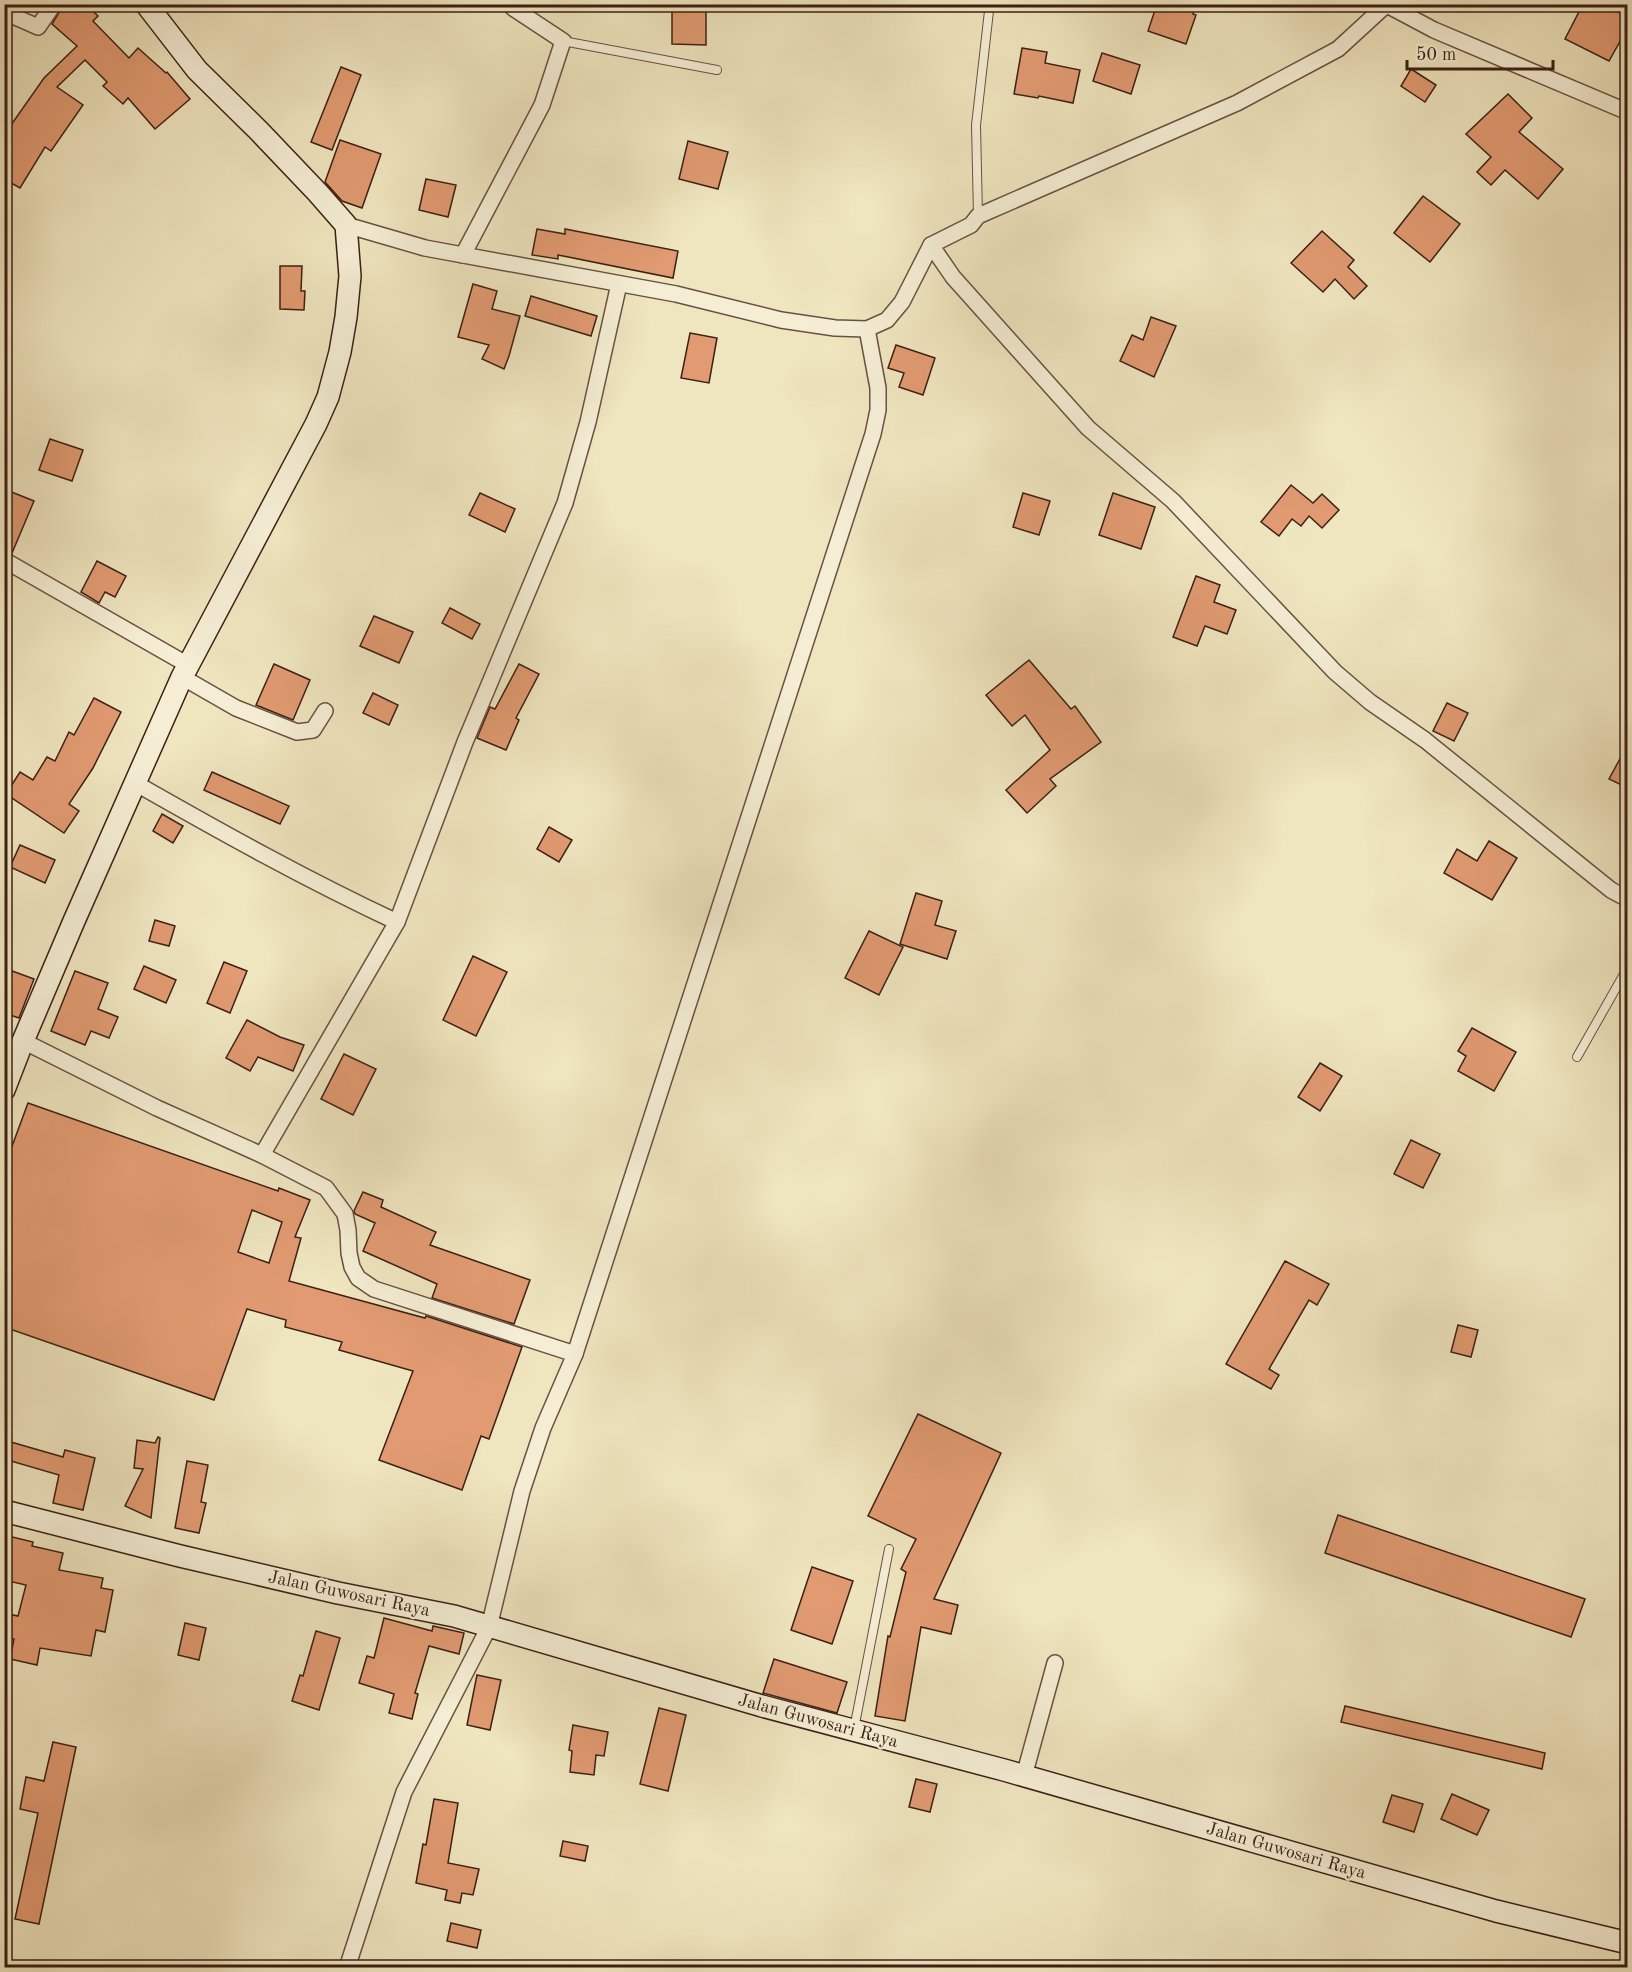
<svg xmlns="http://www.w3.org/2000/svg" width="1632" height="1972" viewBox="0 0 1632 1972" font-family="'Old Standard TT',serif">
<rect width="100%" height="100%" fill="#efe5bf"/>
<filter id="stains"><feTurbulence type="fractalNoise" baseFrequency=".00333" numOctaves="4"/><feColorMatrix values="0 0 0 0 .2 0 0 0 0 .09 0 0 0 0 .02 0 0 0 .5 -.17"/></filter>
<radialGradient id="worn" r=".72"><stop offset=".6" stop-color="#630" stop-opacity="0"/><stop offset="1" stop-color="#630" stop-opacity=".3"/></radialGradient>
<g fill="#e19a71" stroke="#3b2015" stroke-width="1.5" fill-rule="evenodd">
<polygon points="64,4 86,4 98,16 93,21 129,58 138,48 166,73 167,72 190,99 155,129 128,98 123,104 103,86 107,82 85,60 57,87 83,105 51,151 45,147 20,188 4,179 4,135 44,78 77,46 52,24"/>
<polygon points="672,4 706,4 706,45 672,44"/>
<polygon points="1157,4 1196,4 1193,14 1196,15 1186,44 1148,31"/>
<polygon points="1583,4 1603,4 1628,17 1628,27 1609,61 1565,39"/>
<polygon points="1022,48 1047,52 1045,63 1080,70 1073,103 1039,96 1038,98 1014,94"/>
<polygon points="1102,53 1140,65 1131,94 1093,81"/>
<polygon points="341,67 361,75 332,150 311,142"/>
<polygon points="1411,69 1436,85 1425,102 1401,86"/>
<polygon points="1508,94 1532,118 1519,132 1563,169 1538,199 1505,170 1491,185 1477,172 1491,157 1466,134"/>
<polygon points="340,140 381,154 362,208 342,201 325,182"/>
<polygon points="688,141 728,152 718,189 679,179"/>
<polygon points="426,179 456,185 448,217 419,210"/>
<polygon points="1423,196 1460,224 1430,262 1394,233"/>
<polygon points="537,229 565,234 565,229 678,251 673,278 558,255 558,259 532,255"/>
<polygon points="1322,231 1354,260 1348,267 1367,286 1354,299 1335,279 1323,292 1291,263"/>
<polygon points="280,266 302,266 301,291 305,291 304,310 280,309"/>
<polygon points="473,284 497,291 492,309 520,316 509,356 504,369 482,359 489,345 458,337"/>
<polygon points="531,296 597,316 591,336 525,316"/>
<polygon points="1151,317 1176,326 1154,377 1120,361 1132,335 1143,340"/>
<polygon points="690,333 717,338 709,383 681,378"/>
<polygon points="896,345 935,358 923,395 899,387 904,373 888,368"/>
<polygon points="50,439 83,450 72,481 39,470"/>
<polygon points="1291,485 1313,503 1322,494 1339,510 1322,528 1309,516 1301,526 1292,519 1279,536 1261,522"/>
<polygon points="4,489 34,501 12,553 4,550"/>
<polygon points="480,493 515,509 505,532 469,515"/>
<polygon points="1023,493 1050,501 1039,535 1013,527"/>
<polygon points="1113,493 1155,507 1141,549 1099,535"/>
<polygon points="97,561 126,576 115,597 105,592 99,603 81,592"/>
<polygon points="1196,576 1220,585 1214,602 1236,610 1227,634 1205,626 1197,646 1173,637"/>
<polygon points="450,608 480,624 472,639 442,623"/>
<polygon points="374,616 413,632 399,663 360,646"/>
<polygon points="1029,660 1071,709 1075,706 1101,742 1050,779 1056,786 1027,813 1006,790 1050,750 1025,715 1012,726 986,695"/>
<polygon points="274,664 310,680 293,720 256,705"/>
<polygon points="519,664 539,674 516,718 519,720 506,750 477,738 490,707 495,709"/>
<polygon points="373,693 398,705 389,725 363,713"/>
<polygon points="94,698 121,712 93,768 69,804 79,811 64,833 6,794 20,772 33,780 47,757 55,761 69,732 74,735"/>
<polygon points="1447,703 1468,713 1454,741 1433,731"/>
<polygon points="1628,744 1628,788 1609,779"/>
<polygon points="212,772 289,806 280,824 204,790"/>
<polygon points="162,814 183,826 173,843 153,831"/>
<polygon points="549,827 572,840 559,862 537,849"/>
<polygon points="1489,841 1517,858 1492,900 1444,873 1457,849 1477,861"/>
<polygon points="20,845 55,860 45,883 10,867"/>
<polygon points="916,893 942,901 935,925 956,931 947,959 900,944"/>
<polygon points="155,920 175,926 169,946 149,941"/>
<polygon points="869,931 903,947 879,995 845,978"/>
<polygon points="473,956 507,972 476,1036 443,1020"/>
<polygon points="224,962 247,971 230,1013 207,1003"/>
<polygon points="144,966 176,980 166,1003 134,989"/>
<polygon points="4,968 34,979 19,1018 4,1013"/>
<polygon points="75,971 108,983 98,1009 118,1017 109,1038 91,1031 85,1045 51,1031"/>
<polygon points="247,1020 280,1037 304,1045 293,1071 258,1057 250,1071 226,1058"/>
<polygon points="1472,1028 1516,1052 1494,1091 1458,1071 1466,1056 1458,1051"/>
<polygon points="344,1054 376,1069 353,1115 321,1099"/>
<polygon points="1320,1063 1342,1076 1320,1111 1298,1097"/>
<path d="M28,1103L278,1191L279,1188L310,1200L295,1237L301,1238L289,1281L425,1318L426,1316L522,1347L489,1439L481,1436L462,1490L379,1460L413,1371L339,1350L342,1342L285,1327L286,1320L247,1309L214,1400L4,1327V1168ZM252,1210L282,1222L269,1263L238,1252Z"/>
<polygon points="1411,1140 1440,1154 1423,1188 1394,1174"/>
<polygon points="363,1192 383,1200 381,1207 436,1232 430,1245 530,1280 514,1324 432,1298 437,1284 363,1251 375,1223 355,1214 354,1211"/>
<polygon points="1285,1261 1329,1284 1317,1305 1309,1300 1269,1369 1279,1375 1271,1389 1226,1364"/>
<polygon points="1458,1325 1478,1330 1471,1357 1451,1352"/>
<polygon points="918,1414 1001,1453 934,1599 958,1605 951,1634 921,1627 905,1721 875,1716 888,1636 890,1637 906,1572 901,1569 916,1539 868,1516"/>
<polygon points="158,1437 160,1438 151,1518 125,1506 143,1469 134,1468 137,1440 155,1443"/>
<polygon points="4,1440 63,1457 65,1450 95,1458 83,1510 53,1503 59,1475 4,1459"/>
<polygon points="187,1461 208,1465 201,1502 206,1503 199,1533 175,1528"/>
<polygon points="1338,1515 1585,1599 1571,1637 1325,1553"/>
<polygon points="4,1535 33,1542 32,1546 63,1553 59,1570 103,1578 101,1588 113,1590 105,1632 96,1630 91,1656 40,1648 37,1665 10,1659 14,1639 4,1637 4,1613 18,1616 26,1585 4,1580"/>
<polygon points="812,1567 853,1581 832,1644 791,1630"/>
<polygon points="384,1618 432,1631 433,1626 464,1633 459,1654 429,1646 415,1693 418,1694 412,1719 389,1713 394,1694 359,1683 367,1656 374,1658"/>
<polygon points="185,1623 206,1628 199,1660 178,1655"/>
<polygon points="316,1631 340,1638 319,1710 292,1701 300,1675 303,1676"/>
<polygon points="774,1659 847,1682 837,1713 763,1693"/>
<polygon points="477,1675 501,1680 490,1730 467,1725"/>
<polygon points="1345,1706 1545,1753 1542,1769 1341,1722"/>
<polygon points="659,1708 686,1715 668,1791 640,1784"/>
<polygon points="573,1725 608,1732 604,1756 596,1755 594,1775 570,1772 572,1751 569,1750"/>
<polygon points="53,1742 76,1747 39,1924 15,1919 38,1813 20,1809 26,1777 44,1781"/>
<polygon points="916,1779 937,1784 930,1812 909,1807"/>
<polygon points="1452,1794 1489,1810 1477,1835 1441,1819"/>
<polygon points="1392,1795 1423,1804 1414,1832 1383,1822"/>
<polygon points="434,1799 458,1803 448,1863 479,1869 473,1895 462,1893 460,1903 445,1900 447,1890 416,1883 423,1844 426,1845"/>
<polygon points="563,1841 588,1846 585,1861 560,1856"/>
<polygon points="451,1923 481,1930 477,1948 447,1941"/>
</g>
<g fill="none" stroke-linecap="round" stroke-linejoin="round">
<defs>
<g id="lane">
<polyline points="563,41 717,70"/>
<polyline points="978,216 976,125 989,11 986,4"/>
<polyline points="1577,1057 1628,967"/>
<polyline points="854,1729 889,1549"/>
</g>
<g id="street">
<polyline points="1387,5 1434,30 1628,112"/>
<polyline points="4,12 38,27 54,4"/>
<polyline points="346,225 425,248 676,294 781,320 835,328 867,329 887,320 902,302 931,245 971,225 978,216 1237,103 1338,49 1387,4"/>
<polyline points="931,245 953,277 1088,428 1173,501 1335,672 1370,702 1425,740 1611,890 1628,899"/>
<polyline points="463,255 542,105 563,41 513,8 512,4"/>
<polyline points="4,560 188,665"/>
<polyline points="182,677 236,708 297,732 313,730 325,711"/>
<path d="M135,783C221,832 307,880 397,922"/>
<polyline points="23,1041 157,1108 262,1155 326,1188 345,1214 348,1230 349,1253 352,1267 358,1278 374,1289 575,1354"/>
<polyline points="262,1155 397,922 465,742 565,503 588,422 619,284"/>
<polyline points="1024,1776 1055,1663"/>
<polyline points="347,1968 404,1792 489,1627 522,1491 543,1428 575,1354 873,434 878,410 878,388 867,329"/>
</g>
<g id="secondary">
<polyline points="4,1090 23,1041 74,921 182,677 316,424 328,397 340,352 346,317 350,276 346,225 318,193 259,131 197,70 146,4"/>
<polyline points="4,1511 180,1556 338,1593 454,1616 762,1706 1004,1770 1496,1911 1628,1943"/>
</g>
</defs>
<use href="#lane" stroke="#685140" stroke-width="10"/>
<use href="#street" stroke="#685140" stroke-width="18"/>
<use href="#secondary" stroke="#3b2015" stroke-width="24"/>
<use href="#lane" stroke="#f5eed5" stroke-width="8"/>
<use href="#street" stroke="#f5eed5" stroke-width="15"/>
<use href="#secondary" stroke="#f5eed5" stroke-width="21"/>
</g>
<g text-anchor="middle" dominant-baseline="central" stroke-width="4.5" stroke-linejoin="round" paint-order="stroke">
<g font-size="18" fill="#3b2015" stroke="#f5eed5">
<text transform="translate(349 1594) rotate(12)">Jalan Guwosari Raya</text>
<text transform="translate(818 1721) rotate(15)">Jalan Guwosari Raya</text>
<text transform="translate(1286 1851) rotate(16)">Jalan Guwosari Raya</text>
</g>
</g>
<rect width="1632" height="1972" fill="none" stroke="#efe5bf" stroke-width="24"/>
<rect x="6" y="6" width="1620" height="1960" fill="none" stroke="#3b2015" stroke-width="3"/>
<rect x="12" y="12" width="1608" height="1948" fill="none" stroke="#3b2015" stroke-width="1.5"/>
<path d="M1407 60v9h146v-9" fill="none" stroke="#3b2015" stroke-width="3"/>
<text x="1416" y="60" font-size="18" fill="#3b2015" stroke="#f5eed5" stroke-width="4.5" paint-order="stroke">50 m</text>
<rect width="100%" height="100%" filter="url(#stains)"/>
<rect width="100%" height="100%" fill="url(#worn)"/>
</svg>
